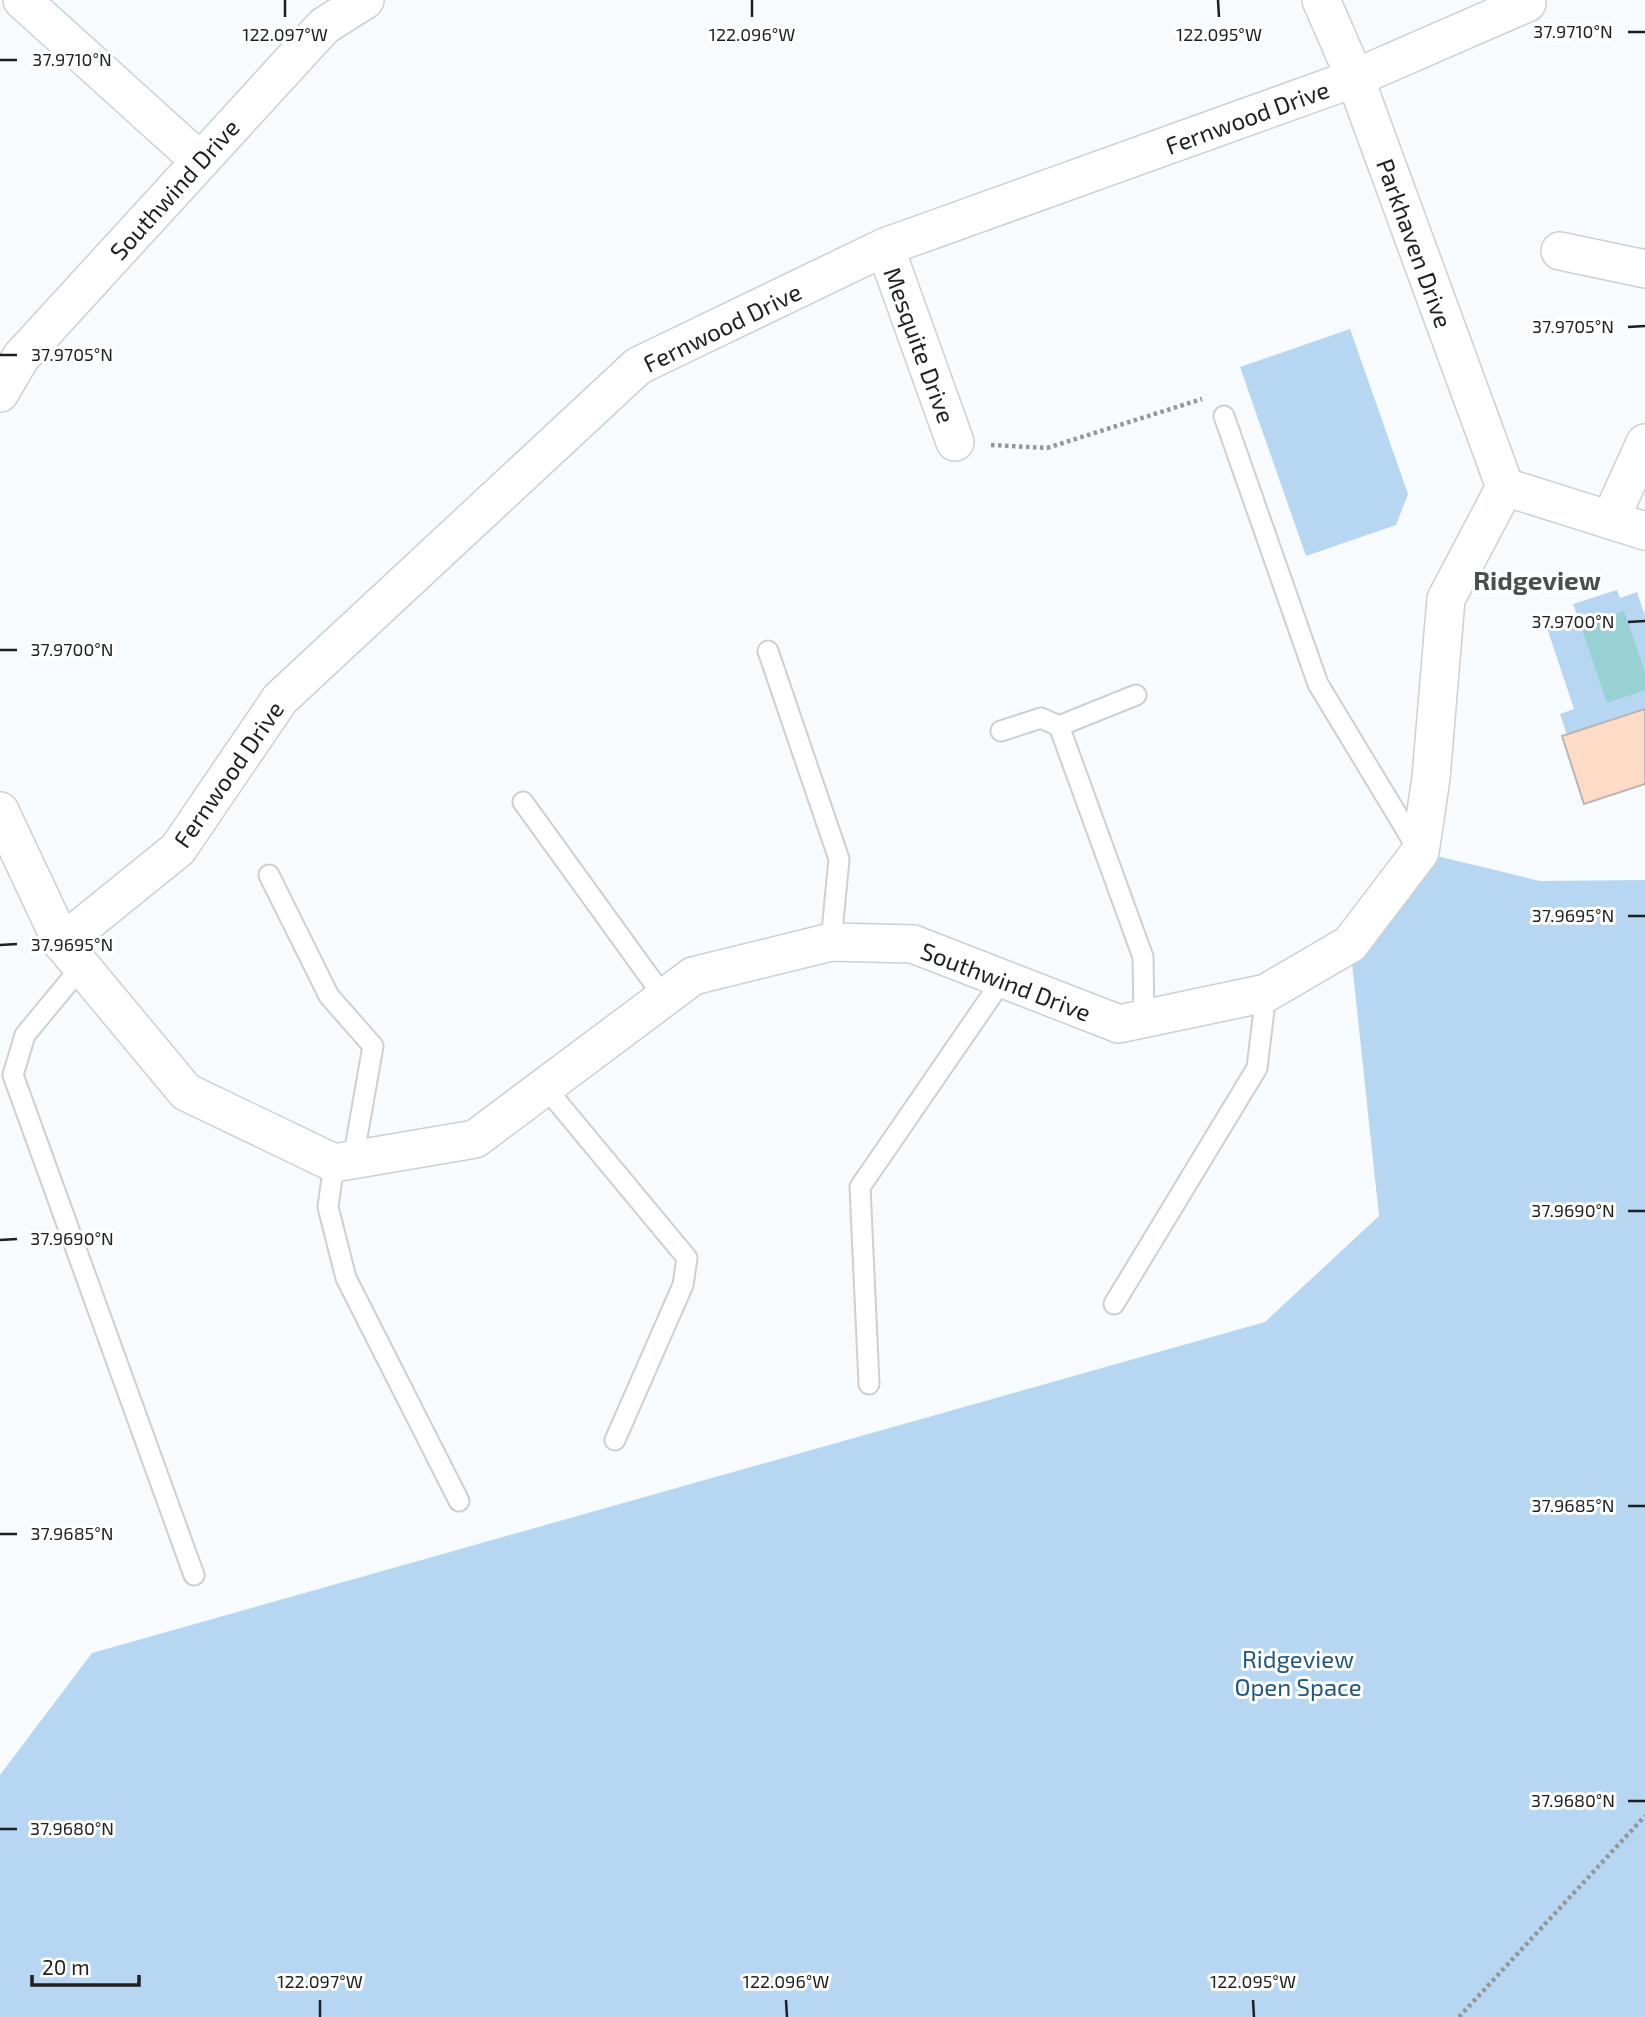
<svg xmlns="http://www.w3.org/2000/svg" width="1645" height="2017" viewBox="0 0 1645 2017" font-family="'Exo 2',sans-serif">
<rect width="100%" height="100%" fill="#f7fbfe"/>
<g fill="#b6d6f2">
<polygon points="1350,329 1408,494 1396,525 1306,556 1240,367"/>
<polygon points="1617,590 1620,598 1637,592 1645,616 1645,709 1567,735 1560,714 1574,709 1546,625 1577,615 1573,604"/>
<polygon points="1420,852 1540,881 1645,880 1645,2017 0,2017 0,1775 92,1653 1265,1322 1379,1216 1350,944"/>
</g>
<polygon fill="#97d1d4" points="1624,611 1645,672 1645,690 1607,703 1581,626"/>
<polygon fill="#fedbc6" stroke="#bab5b3" stroke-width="2" points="1645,709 1645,784 1584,804 1562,736"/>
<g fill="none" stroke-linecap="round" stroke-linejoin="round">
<defs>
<g id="lane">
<polyline points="1224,416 1318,684 1419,851"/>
<polyline points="768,651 839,859 831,942"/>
<polyline points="1059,726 1143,957 1144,1019"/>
<polyline points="1001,731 1041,718 1059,726 1136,695"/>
<polyline points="523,802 664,997"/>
<polyline points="269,875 329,996 373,1046 353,1160"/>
<polyline points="82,966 25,1035 13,1075 194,1575"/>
<polyline points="545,1087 687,1258 683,1285 615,1440"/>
<polyline points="334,1163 328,1207 346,1278 459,1501"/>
<polyline points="1114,1304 1257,1068 1266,993"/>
<polyline points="869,1384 860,1187 1003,979"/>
</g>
<g id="street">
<polyline points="22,0 200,161"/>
<polyline points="1321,0 1355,78 1505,487"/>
<polyline points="885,247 955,442"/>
<polyline points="1560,251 1645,269"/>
<polyline points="0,393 21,357 324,26 365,0"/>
<polyline points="1505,487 1645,531"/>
<polyline points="1610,520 1645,443"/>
<polyline points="0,811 62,943 186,1092 334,1163 475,1139 693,976 831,942 913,944 1119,1024 1266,993 1350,944 1420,852 1431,778 1446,599 1505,487"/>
<polyline points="62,943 178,849 280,699 638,366 885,247 1355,78 1527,3"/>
</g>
</defs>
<use href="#lane" stroke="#cdd0d3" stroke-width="23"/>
<use href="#street" stroke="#cdd0d3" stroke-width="40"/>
<g stroke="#949799" stroke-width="4.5" stroke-dasharray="3.5 3.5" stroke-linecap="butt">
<polyline points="991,445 1047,448 1202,399"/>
<polyline points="1459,2017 1645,1816"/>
</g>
<use href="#lane" stroke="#fff" stroke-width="19"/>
<use href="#street" stroke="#fff" stroke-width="37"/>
</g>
<path fill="none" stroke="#1d1f20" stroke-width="2.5" d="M285,0V17M752,0V17M1218,0L1219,17M1628,32H1645M0,60H17M1628,327L1645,326M0,355H17M1628,622L1645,621M0,650H17M1628,916H1645M0,945L17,944M1628,1211H1645M0,1240L17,1239M1628,1506H1645M0,1534H17M1628,1801H1645M0,1829H17M320,2000V2017M786,2000L787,2017M1253,2000L1254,2017"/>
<g text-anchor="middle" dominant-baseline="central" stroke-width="6" stroke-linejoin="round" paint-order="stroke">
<g font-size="24" fill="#1d1f20" stroke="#fff">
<text transform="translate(1247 117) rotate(-20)">Fernwood Drive</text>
<text transform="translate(174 189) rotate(-48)">Southwind Drive</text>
<text transform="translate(1415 243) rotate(70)">Parkhaven Drive</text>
<text transform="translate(722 327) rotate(-26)">Fernwood Drive</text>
<text transform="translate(920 345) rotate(70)">Mesquite Drive</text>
<text transform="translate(228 774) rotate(-55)">Fernwood Drive</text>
<text transform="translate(1006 981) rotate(21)">Southwind Drive</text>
</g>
<g font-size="24" fill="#205882" stroke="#fff">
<text x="1298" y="1658">Ridgeview<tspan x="1298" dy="28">Open Space</tspan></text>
</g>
<g font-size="26" font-weight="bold" fill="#4b4e50" stroke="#fff">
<text x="1537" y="579">Ridgeview</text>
</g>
</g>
<g font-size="18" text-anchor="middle" fill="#1d1f20" stroke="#fff" stroke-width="6" stroke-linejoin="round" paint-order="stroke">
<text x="1573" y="38">37.9710°N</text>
<text x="285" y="41">122.097°W</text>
<text x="752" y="41">122.096°W</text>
<text x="1219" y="41">122.095°W</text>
<text x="72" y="66">37.9710°N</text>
<text x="1573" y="333">37.9705°N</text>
<text x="72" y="361">37.9705°N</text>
<text x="1573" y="628">37.9700°N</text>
<text x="72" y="656">37.9700°N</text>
<text x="1573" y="922">37.9695°N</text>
<text x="72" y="951">37.9695°N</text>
<text x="1573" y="1217">37.9690°N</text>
<text x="72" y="1245">37.9690°N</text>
<text x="1573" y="1512">37.9685°N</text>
<text x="72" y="1540">37.9685°N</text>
<text x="1573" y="1807">37.9680°N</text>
<text x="72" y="1835">37.9680°N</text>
<text x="320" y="1988">122.097°W</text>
<text x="786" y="1988">122.096°W</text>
<text x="1253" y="1988">122.095°W</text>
</g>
<path d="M32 1975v10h107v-10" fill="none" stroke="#1d1f20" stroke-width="3.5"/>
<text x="42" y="1975" font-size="21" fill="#1d1f20" stroke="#ffffff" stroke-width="5" paint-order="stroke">20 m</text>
</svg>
